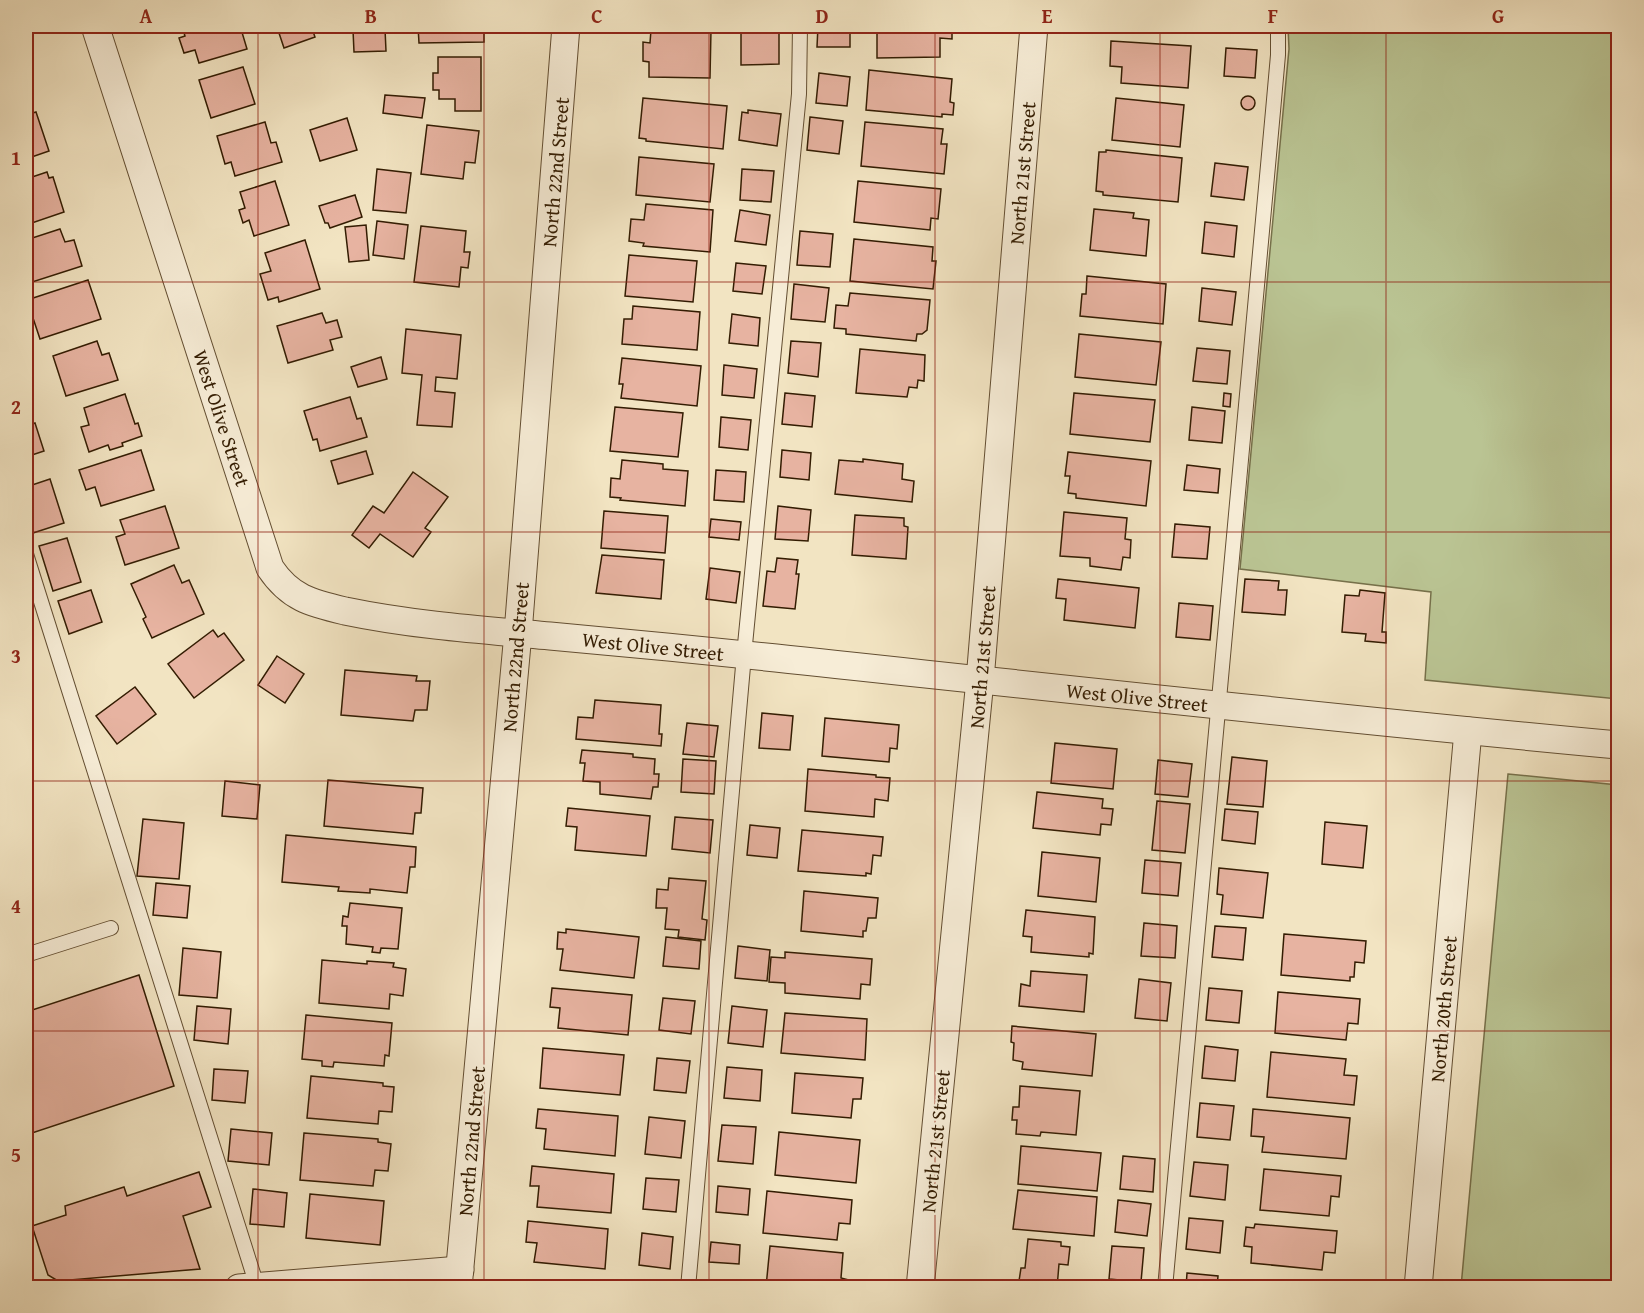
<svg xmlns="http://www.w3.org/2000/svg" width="1644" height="1313" viewBox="0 0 1644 1313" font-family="'Gentium Book Plus',serif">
<rect width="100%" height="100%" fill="#f2e4c2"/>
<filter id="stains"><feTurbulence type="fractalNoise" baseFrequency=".00333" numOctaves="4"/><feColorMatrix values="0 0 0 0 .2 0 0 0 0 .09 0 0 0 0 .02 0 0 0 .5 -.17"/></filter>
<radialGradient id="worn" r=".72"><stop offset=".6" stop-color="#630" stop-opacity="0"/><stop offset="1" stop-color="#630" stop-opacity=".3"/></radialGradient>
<g fill="#bac493" stroke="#76704a" stroke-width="1.5">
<polygon points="1288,26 1618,26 1618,699 1425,680 1431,592 1240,569 1289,49"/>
<polygon points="1508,774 1618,785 1618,1287 1461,1287"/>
</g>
<g fill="#e7b3a1" stroke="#331c02" stroke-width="1.5">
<polygon points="182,26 234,26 236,31 241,29 247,49 199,63 195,50 184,53 179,38 185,36"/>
<polygon points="281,26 311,26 315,37 284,48 277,27"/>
<polygon points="418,26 484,26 484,42 419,43"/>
<polygon points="818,26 850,26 850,47 817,47"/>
<polygon points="877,26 952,26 952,39 940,38 940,57 877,58"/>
<polygon points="1114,26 1158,26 1158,33 1114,32"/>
<polygon points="741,28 779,28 779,64 741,65"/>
<polygon points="385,29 386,51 354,52 353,30"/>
<polygon points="651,30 711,30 710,78 649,77 649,62 643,61 643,42 650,43"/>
<polygon points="1111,41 1191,46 1188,88 1121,83 1122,67 1110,66"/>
<polygon points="1226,48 1257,50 1255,78 1224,76"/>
<polygon points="438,57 481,57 481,111 455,111 455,99 439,99 439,90 433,90 433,73 438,73"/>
<polygon points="243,67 255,104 211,118 199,80"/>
<polygon points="869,70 952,79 950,102 954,103 953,115 942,114 942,117 866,110"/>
<polygon points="819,73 850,77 847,106 816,103"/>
<polygon points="385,95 425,98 422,118 383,113"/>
<circle cx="1248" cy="103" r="7"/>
<polygon points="643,98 727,106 723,149 646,141 646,139 639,138"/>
<polygon points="1116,98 1184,105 1180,147 1112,140"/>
<polygon points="748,110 781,114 777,146 739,140 742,112 748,113"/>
<polygon points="36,112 49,151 26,159 26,115"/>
<polygon points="810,117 843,121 839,154 807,150"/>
<polygon points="347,118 357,150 320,161 310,130"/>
<polygon points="265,122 271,143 276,142 282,162 235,176 231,162 225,164 217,136"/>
<polygon points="865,122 943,129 941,144 947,144 944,174 861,166"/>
<polygon points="427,125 479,131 475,163 465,162 463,179 421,174"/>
<polygon points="1106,150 1182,158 1178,202 1103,195 1103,192 1096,191 1099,152 1106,152"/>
<polygon points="639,157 714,164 710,202 636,195"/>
<polygon points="1215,163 1248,167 1244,200 1211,196"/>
<polygon points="377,169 411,173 406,213 373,210"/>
<polygon points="742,169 774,171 771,202 740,200"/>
<polygon points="47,172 49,178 53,177 64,212 26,225 26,179"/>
<polygon points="275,181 289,225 254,236 249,220 243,223 239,210 245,208 240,192"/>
<polygon points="858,181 941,189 938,219 931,218 930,230 854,222"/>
<polygon points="355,195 362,217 330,228 328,223 325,223 319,206"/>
<polygon points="646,204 713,210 710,252 643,246 644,243 629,241 631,219 644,220"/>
<polygon points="1094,209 1134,213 1133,218 1149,220 1146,256 1090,250"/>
<polygon points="740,210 770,215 766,245 735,241"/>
<polygon points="377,221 408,225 404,259 373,255"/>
<polygon points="1205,222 1237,226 1234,257 1202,253"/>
<polygon points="366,225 369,260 349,262 345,227"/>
<polygon points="421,226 466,231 464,252 470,252 468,268 461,267 459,287 414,282"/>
<polygon points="60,229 65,242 74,240 82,266 26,284 26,240"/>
<polygon points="800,231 833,234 830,267 797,265"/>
<polygon points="854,239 933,247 932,261 936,261 933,289 850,281"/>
<polygon points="305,240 320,289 279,302 278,297 268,300 260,274 271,271 265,253"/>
<polygon points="629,255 697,261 693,302 625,296"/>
<polygon points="736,263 766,266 762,294 733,291"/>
<polygon points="1087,276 1166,284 1163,324 1080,316 1082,294 1086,294"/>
<polygon points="88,280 101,319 40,339 27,300"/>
<polygon points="794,284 829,288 825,322 791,319"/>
<polygon points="1202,288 1236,292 1232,325 1199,321"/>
<polygon points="850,293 930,300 927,330 922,334 917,334 916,341 846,334 846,329 834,328 836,305 848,306"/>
<polygon points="633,306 700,312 697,350 622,344 624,319 632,319"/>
<polygon points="322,313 326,323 337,320 342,337 330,340 333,350 288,363 277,326"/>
<polygon points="732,314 760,318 758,346 729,343"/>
<polygon points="406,329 461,335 457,379 436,377 435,391 455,393 452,427 417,425 422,375 402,373"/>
<polygon points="1079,334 1161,342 1156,385 1075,377"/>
<polygon points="97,341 102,355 109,353 118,380 66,396 53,356"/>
<polygon points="791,341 821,343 818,377 788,373"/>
<polygon points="1197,348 1230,351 1227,384 1193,381"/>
<polygon points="860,349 925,355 924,381 918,380 917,388 909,387 907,397 856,393"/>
<polygon points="381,357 387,379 358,387 351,367"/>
<polygon points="622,358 701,366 697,406 621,398 623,384 619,384"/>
<polygon points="724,365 757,369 754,398 722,395"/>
<polygon points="785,393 815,396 812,427 782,424"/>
<polygon points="1074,393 1155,400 1150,442 1070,434"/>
<polygon points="1224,393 1231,394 1230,407 1223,406"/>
<polygon points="125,394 135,424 138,423 142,436 122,443 123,446 110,450 108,445 89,452 81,427 89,425 84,408"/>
<polygon points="350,397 357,419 361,418 367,437 320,451 317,439 313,440 304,411"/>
<polygon points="615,407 683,413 678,457 610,451"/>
<polygon points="1192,407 1225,411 1222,443 1189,440"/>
<polygon points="721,417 751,420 748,450 719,447"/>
<polygon points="35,423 44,451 26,457 26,426"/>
<polygon points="141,450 154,490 101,506 95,487 86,490 79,470"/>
<polygon points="782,450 811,453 809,480 780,477"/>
<polygon points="366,451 373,474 338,484 331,461"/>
<polygon points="1068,452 1151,461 1146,506 1076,498 1076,494 1068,493 1070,476 1065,476"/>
<polygon points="863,459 903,464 902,479 914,481 912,502 835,494 839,460 863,462"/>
<polygon points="622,460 663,464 663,469 688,471 685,506 620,500 621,498 610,497 611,478 620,479"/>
<polygon points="1187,465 1220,469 1218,493 1184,490"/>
<polygon points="716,470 746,472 744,502 714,500"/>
<polygon points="413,472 448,497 425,528 431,532 413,557 380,534 369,548 352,535 373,506 384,513"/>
<polygon points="50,479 64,523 33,533 26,509 26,487"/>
<polygon points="165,506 179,548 125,565 116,537 125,534 120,520"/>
<polygon points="778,506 811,510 808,541 775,539"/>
<polygon points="604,511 668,516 665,553 601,548"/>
<polygon points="1064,512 1127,518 1125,539 1131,540 1130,558 1123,557 1121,570 1090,566 1090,558 1060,556"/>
<polygon points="855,515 904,518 904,526 908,527 906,559 852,555"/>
<polygon points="711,519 741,522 739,540 709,537"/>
<polygon points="1175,524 1210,527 1207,559 1172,557"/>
<polygon points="67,538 81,582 53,591 39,546"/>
<polygon points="602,555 664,560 661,599 596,593"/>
<polygon points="777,558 798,560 796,574 799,574 795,609 763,606 767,571 775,572"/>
<polygon points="174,565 182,583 189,580 204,614 152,638 143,619 146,617 131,584"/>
<polygon points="710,568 740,572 736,603 706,599"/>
<polygon points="1058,579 1139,588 1135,628 1064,620 1066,599 1056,598"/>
<polygon points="1245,579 1279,581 1278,590 1287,590 1285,615 1242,612"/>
<polygon points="91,590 102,622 69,634 58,601"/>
<polygon points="1360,590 1385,593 1382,632 1386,632 1386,643 1365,641 1366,634 1342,632 1345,595 1359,596"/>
<polygon points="1179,603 1213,606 1210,640 1176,637"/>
<polygon points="213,630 218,637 224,633 244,660 194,698 168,664"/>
<polygon points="277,656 304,674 285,703 258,685"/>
<polygon points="345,670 417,676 416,681 430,681 427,710 415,710 413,721 341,715"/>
<polygon points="135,687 156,714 117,744 96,716"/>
<polygon points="595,700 661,705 659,734 662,734 661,746 576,739 578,717 593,718"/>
<polygon points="762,713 793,716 790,750 759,748"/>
<polygon points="825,718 899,725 897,749 890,748 889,762 822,756"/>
<polygon points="687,723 718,726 714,757 683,754"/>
<polygon points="1055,743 1117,749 1113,789 1051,783"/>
<polygon points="582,750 633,754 633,757 655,759 654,774 659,774 658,787 653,787 651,799 600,794 600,782 583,781 585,763 580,763"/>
<polygon points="1232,757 1267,761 1263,807 1227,804"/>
<polygon points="683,759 716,761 714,794 681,792"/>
<polygon points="1158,760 1192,764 1188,797 1155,794"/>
<polygon points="808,769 876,775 876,777 890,778 888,801 875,799 874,817 805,811"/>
<polygon points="328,780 423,788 421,813 415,813 413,834 324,826"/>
<polygon points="225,781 260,785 257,819 222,816"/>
<polygon points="1037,792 1103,799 1102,808 1113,809 1111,825 1101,824 1100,835 1033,828"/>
<polygon points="1157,801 1190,804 1185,853 1152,850"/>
<polygon points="568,808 650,816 646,856 575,850 577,827 566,826"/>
<polygon points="1225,809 1258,812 1255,844 1222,840"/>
<polygon points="675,817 713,820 710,853 672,849"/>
<polygon points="143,819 184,823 179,879 137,876"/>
<polygon points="1325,822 1367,826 1363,868 1322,864"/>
<polygon points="750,825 780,828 777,858 747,855"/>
<polygon points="802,830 883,837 881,856 873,855 871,874 866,873 866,876 798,871"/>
<polygon points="286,835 416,847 415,867 410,867 407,893 370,889 370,893 338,891 339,887 282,882"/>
<polygon points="1042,852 1100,858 1096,902 1038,896"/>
<polygon points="1145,860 1181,863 1178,896 1142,893"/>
<polygon points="1219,868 1268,873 1263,918 1221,914 1223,895 1217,894"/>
<polygon points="669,878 706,881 702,919 707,920 705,940 678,937 679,930 665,929 667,908 656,908 657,889 668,890"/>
<polygon points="156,883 190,886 187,918 153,915"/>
<polygon points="804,891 878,898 876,918 868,918 866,931 863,931 863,937 801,931"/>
<polygon points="350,903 402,908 398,949 381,948 380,953 372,952 373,947 346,944 347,926 342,926 343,916 348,917"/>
<polygon points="1026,910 1095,917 1093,954 1089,953 1089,957 1031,952 1032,937 1023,936"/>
<polygon points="1144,923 1177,926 1175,958 1141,956"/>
<polygon points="1215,926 1246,928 1243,960 1212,957"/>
<polygon points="566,929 639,937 634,978 560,970 563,949 557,949 558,932 566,933"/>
<polygon points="1284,934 1366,941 1364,963 1355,962 1354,977 1350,977 1350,981 1281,975"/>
<polygon points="666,937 701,941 699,969 663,966"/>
<polygon points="738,946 770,950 767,981 735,978"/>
<polygon points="183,948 221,952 217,998 179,995"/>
<polygon points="785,952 872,959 870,985 861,984 860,999 785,993 785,983 769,982 771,957 785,958"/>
<polygon points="322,960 367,964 367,961 394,963 393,967 406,969 403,996 390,994 389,1009 319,1003"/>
<polygon points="1031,971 1087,975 1084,1012 1019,1006 1021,984 1030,986"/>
<polygon points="139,975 174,1086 26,1135 26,1012"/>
<polygon points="1139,979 1171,983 1167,1021 1135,1018"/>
<polygon points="552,988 632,995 628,1035 558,1028 560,1008 550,1007"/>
<polygon points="1209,988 1242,991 1239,1023 1206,1020"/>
<polygon points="1278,992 1360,999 1358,1024 1348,1023 1346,1040 1275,1033"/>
<polygon points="663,998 695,1001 691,1034 659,1030"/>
<polygon points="197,1006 231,1009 228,1044 194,1040"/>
<polygon points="732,1006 767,1010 763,1047 728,1043"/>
<polygon points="785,1013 867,1019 865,1060 781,1053"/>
<polygon points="306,1015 392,1023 389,1056 385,1055 384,1066 334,1062 333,1067 322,1066 322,1061 302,1059"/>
<polygon points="1012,1026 1096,1034 1092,1076 1022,1069 1023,1062 1013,1060 1014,1043 1011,1042"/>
<polygon points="1205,1046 1238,1050 1235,1081 1202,1078"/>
<polygon points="543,1048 624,1055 620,1095 540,1088"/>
<polygon points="1271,1052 1346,1059 1344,1075 1357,1076 1354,1105 1267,1097"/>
<polygon points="657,1058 690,1061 686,1093 654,1090"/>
<polygon points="727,1067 762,1070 760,1101 724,1098"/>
<polygon points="214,1069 248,1071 245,1103 212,1100"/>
<polygon points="795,1073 863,1078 861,1099 853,1099 851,1118 792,1113"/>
<polygon points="311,1076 383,1083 383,1086 394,1087 392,1112 379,1111 378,1124 307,1118"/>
<polygon points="1020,1086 1080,1091 1076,1135 1041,1132 1040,1136 1016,1134 1017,1120 1012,1120 1013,1107 1019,1107"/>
<polygon points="1200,1103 1234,1106 1230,1140 1197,1137"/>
<polygon points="538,1109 618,1116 615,1156 544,1149 546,1129 536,1128"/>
<polygon points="1253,1109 1350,1118 1346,1159 1262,1152 1264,1137 1251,1136"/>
<polygon points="649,1117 685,1121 681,1158 645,1154"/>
<polygon points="722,1125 756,1127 753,1164 718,1161"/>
<polygon points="231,1129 272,1133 269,1165 228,1161"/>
<polygon points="779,1132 860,1140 856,1183 775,1175"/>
<polygon points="304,1133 378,1139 378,1142 391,1144 388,1171 375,1170 373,1186 300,1180"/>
<polygon points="1021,1146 1101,1153 1097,1191 1018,1184"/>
<polygon points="1123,1156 1155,1159 1153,1192 1120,1189"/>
<polygon points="1194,1162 1228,1165 1225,1200 1190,1196"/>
<polygon points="532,1166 614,1174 611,1213 537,1207 539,1186 530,1186"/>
<polygon points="1264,1169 1341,1176 1339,1197 1331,1196 1329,1216 1260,1210"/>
<polygon points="199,1172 211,1207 183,1216 200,1269 58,1281 48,1275 32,1226 66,1215 65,1206 124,1187 127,1196"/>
<polygon points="646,1178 679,1180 676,1212 643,1209"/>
<polygon points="718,1186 750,1189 748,1215 716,1212"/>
<polygon points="253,1189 287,1193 284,1227 250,1224"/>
<polygon points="1018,1190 1097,1197 1094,1236 1013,1229"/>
<polygon points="767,1191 852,1200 850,1224 839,1223 837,1240 763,1233"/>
<polygon points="310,1194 384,1201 380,1245 306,1238"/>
<polygon points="1118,1200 1151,1204 1147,1236 1115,1232"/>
<polygon points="1189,1218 1223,1221 1220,1253 1186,1249"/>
<polygon points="528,1221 608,1229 605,1269 534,1262 537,1243 526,1242"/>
<polygon points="1255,1224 1337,1231 1335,1253 1324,1252 1322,1270 1251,1263 1252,1247 1244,1246 1246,1227 1254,1228"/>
<polygon points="642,1233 673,1237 670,1269 639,1265"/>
<polygon points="1028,1239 1061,1242 1061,1246 1070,1247 1068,1265 1059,1264 1057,1288 1023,1284 1023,1282 1019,1281 1021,1268 1025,1268"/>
<polygon points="711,1242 740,1245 739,1264 709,1262"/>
<polygon points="770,1246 843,1253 841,1278 849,1280 848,1288 766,1287"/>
<polygon points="1112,1246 1144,1248 1141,1282 1109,1279"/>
<polygon points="1187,1273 1218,1276 1217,1288 1186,1288"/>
<polygon points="1284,1282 1326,1286 1326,1288 1284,1288"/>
</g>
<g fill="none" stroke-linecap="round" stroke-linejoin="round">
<defs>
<g id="lane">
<polyline points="26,554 257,1286"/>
<polyline points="26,955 111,928"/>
<polyline points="688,1288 744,655 799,94 800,26"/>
<polyline points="1165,1288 1273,111 1278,55 1278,26"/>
</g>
<g id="street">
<path d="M95,26L270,568C290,598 311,603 345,611C412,625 482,630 550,636C625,643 701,650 776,658C1057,688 1337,719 1618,745"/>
<polyline points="239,1288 460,1270"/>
<polyline points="458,1288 518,633 566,26"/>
<polyline points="920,1288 980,680 1034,26"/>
<polyline points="1418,1288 1468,731"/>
</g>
</defs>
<use href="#lane" stroke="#634e32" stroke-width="16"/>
<use href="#street" stroke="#634e32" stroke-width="29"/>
<use href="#lane" stroke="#f7edd7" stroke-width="14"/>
<use href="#street" stroke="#f7edd7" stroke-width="27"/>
</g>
<path fill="none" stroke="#8f2418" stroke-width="1.5" stroke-opacity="0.55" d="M258,26V1288M484,26V1288M709,26V1288M935,26V1288M1160,26V1288M1386,26V1288M26,282H1618M26,532H1618M26,781H1618M26,1031H1618"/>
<g text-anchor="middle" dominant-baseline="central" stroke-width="4.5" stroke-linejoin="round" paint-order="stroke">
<g font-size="20" fill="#331c02" stroke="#f7edd7">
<text transform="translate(555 172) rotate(-85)">North 22nd Street</text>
<text transform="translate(1022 173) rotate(-85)">North 21st Street</text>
<text transform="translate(222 418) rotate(72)">West Olive Street</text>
<text transform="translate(653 646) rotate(6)">West Olive Street</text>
<text transform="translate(515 657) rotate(-85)">North 22nd Street</text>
<text transform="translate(982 657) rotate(-85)">North 21st Street</text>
<text transform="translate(1137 697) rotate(6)">West Olive Street</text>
<text transform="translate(1443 1009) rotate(-85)">North 20th Street</text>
<text transform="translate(471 1141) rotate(-85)">North 22nd Street</text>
<text transform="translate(935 1141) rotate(-84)">North 21st Street</text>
</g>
</g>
<rect width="1644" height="1313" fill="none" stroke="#f2e4c2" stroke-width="66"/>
<rect x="33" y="33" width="1578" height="1247" fill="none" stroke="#8f2418" stroke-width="2"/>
<g font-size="20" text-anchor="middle" font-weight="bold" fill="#8f2418">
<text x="146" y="23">A</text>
<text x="371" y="23">B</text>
<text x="597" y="23">C</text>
<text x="822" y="23">D</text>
<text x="1047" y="23">E</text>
<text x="1273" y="23">F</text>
<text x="1498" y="23">G</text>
<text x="16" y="165">1</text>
<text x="16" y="414">2</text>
<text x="16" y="663">3</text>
<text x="16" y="913">4</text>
<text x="16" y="1162">5</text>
</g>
<rect width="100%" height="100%" filter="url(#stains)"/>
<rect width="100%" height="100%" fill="url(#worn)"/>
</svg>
